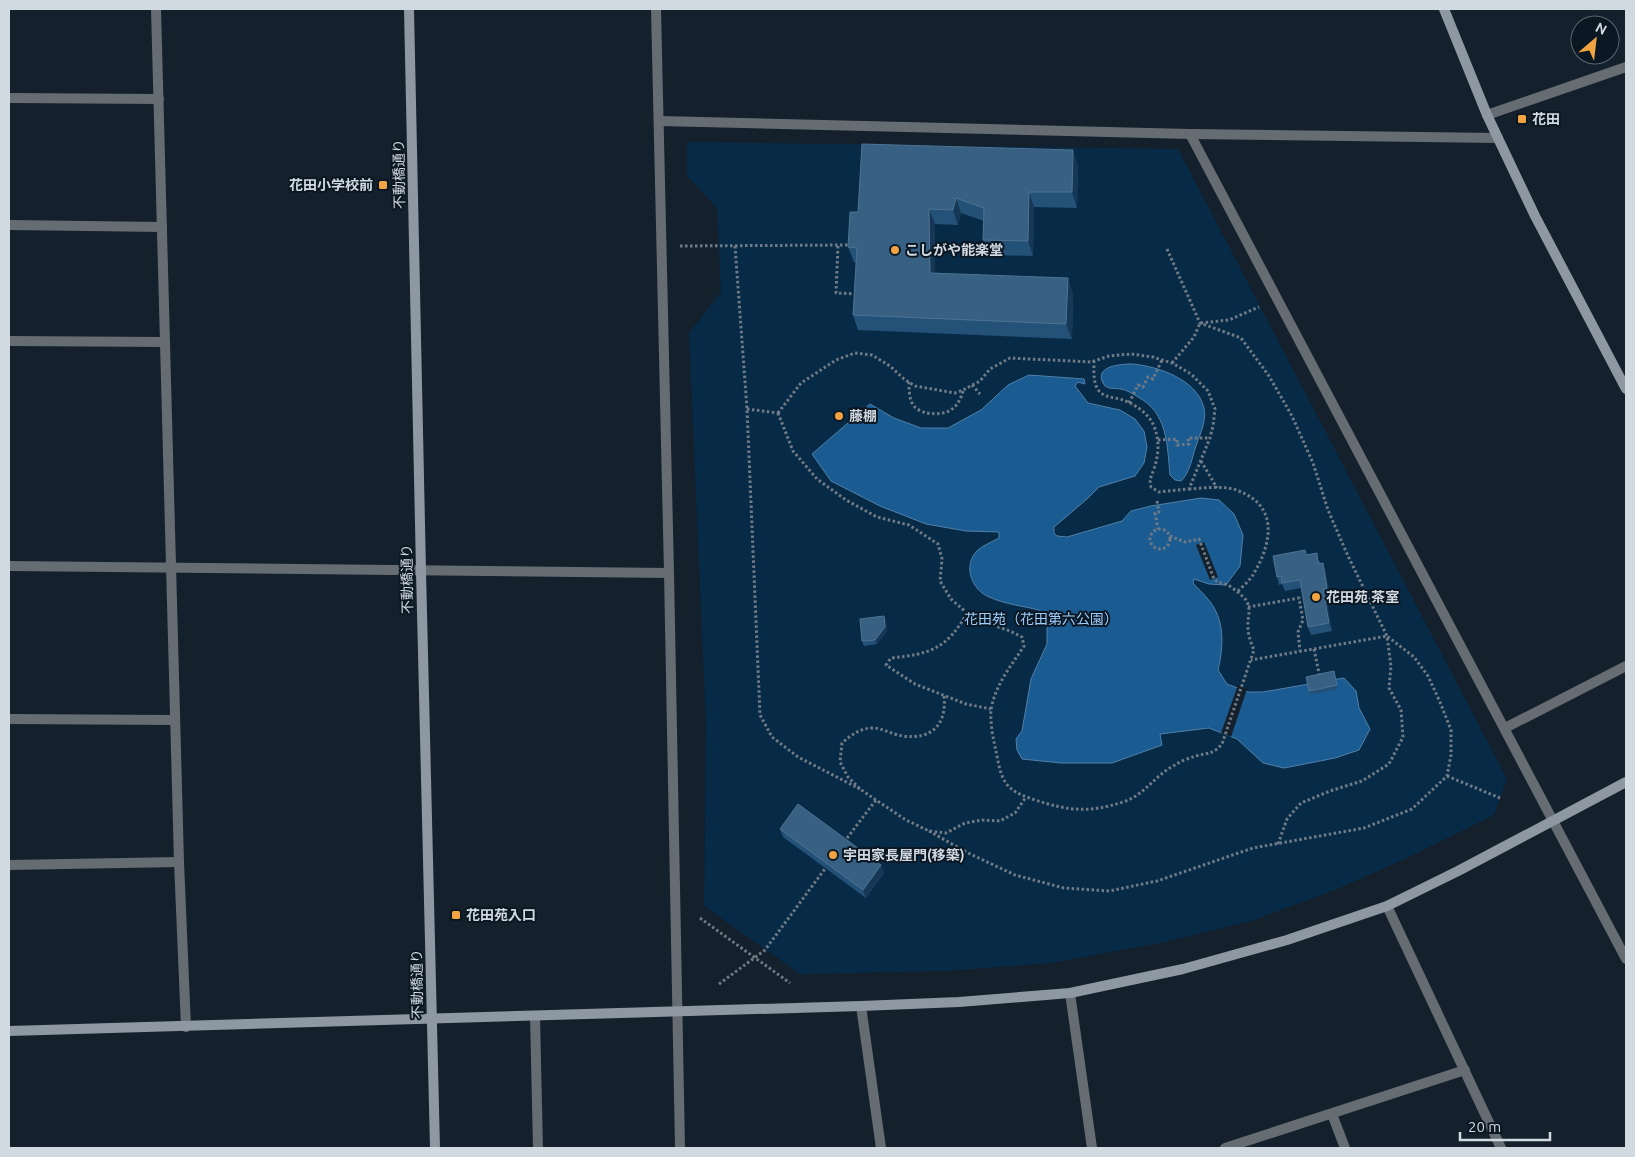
<svg xmlns="http://www.w3.org/2000/svg" width="1635" height="1157" viewBox="0 0 1635 1157" font-family="Ubuntu,'Noto Sans JP',sans-serif">
<rect width="100%" height="100%" fill="#14202c"/>
<polygon fill="#072a47" points="687,142 1178,149 1507,779 1494,815 1405,859 1335,890 1251,921 1165,942 1051,963 946,971 800,974 704,906 706,723 689,333 721,292 717,208 687,176"/>
<g fill="#1a5b91" stroke="#5181a9">
<path d="M1132,364C1157,366 1197,379 1204,408C1207,420 1200,434 1196,446C1192,457 1190,473 1181,481L1175,480L1170,475C1167,445 1168,413 1138,397C1133,394 1127,390 1121,389C1115,388 1106,390 1103,383C1094,366 1121,364 1132,364Z"/>
<path d="M1029,375L1084,379L1085,384L1078,382L1075,386L1088,403L1120,410L1135,419L1144,431L1147,447L1144,463L1135,476L1099,487L1087,499L1054,527V533L1057,536L1067,537L1122,521L1131,511L1151,506L1201,498L1219,500L1234,514L1243,535L1240,566L1226,585L1209,584L1194,579L1193,583C1197,588 1203,593 1207,598C1225,618 1224,645 1218,670L1227,684L1248,692H1263L1344,678L1356,691L1359,708L1370,729L1359,750L1335,758L1284,768L1263,763L1237,739L1209,728L1160,734L1162,745L1112,763H1061L1022,759L1017,750L1016,739L1022,731L1031,679L1047,644V623L1039,610C1023,606 1004,604 989,597C972,590 963,567 976,552C981,546 992,542 999,538V532L966,531L926,524L880,506L831,481L812,454L870,404L894,418L921,428H948L981,410L1008,385Z"/>
</g>
<g fill="#14202c">
<polygon points="1204,542 1218,577 1210,580 1196,545"/>
<polygon points="1238,685 1247,689 1231,737 1221,733"/>
</g>
<g fill="none" stroke-linecap="round" stroke-linejoin="round">
<g stroke="#717b86" stroke-width="3" stroke-dasharray="2.5 2.5" stroke-linecap="butt">
<polyline points="680,246 851,245"/>
<polyline points="735,246 747,409 760,715 772,737 798,757 860,789"/>
<polyline points="838,246 836,293 858,294"/>
<polyline points="1167,249 1200,323 1241,338 1269,376 1292,416 1313,463 1328,510 1348,556 1387,636 1391,666 1389,688 1401,710 1403,737 1389,764 1362,781 1330,791 1301,803 1287,819 1278,844"/>
<polyline points="1172,363 1194,337 1200,323 1229,320 1259,307"/>
<path d="M909,382C909,389 909,400 914,406C917,410 923,412 927,413C946,416 958,410 963,391"/>
<polyline points="972,385 980,394"/>
<polyline points="1129,403 1138,385 1143,387 1148,377 1153,379 1162,360"/>
<polyline points="747,409 778,413"/>
<path d="M778,413L793,451L817,479L846,500L877,517L909,525L938,544L942,559L940,581L951,599L967,613L981,621L1010,631L1022,637L1024,646C1011,666 995,685 991,710C990,723 993,738 996,751C998,761 1000,775 1006,783C1013,793 1024,796 1035,800C1069,811 1089,813 1123,802C1145,795 1155,775 1175,765C1181,761 1189,758 1196,756C1207,753 1214,754 1222,744L1254,650C1251,643 1248,635 1248,627C1247,618 1252,610 1246,600C1242,595 1233,588 1228,585C1222,583 1218,583 1214,579L1199,539L1185,542L1170,536"/>
<path d="M778,413L801,383L836,360L855,353L872,355L890,366L904,379L915,386L955,393L963,390L980,381L990,369L1010,358L1091,362L1109,356L1131,354L1153,357L1172,363L1191,374L1208,391L1215,409L1213,426L1210,438L1189,489L1159,492L1151,487C1149,478 1151,478 1154,469C1159,454 1160,439 1153,424C1147,412 1133,403 1120,399C1111,397 1102,397 1097,388C1093,380 1094,370 1094,361"/>
<polyline points="1158,440 1177,439 1177,445 1189,444 1188,438 1210,438"/>
<polyline points="1201,461 1217,488"/>
<path d="M1189,489C1204,488 1226,485 1239,491C1280,507 1271,545 1253,575C1249,581 1242,587 1237,592"/>
<polyline points="1157,501 1159,512 1155,513 1158,529"/>
<circle cx="1160" cy="539" r="10"/>
<polyline points="1248,607 1299,598 1303,620 1298,632 1300,651"/>
<path d="M967,613C947,649 930,654 891,658L886,665L915,684L966,704L991,709"/>
<polyline points="1314,649 1320,678"/>
<path d="M944,696C947,724 932,740 903,736C893,735 883,728 873,728C860,728 851,735 842,743L840,762L848,777L860,789L876,800L906,820L929,831L946,833L965,823L982,820L1000,821L1015,813L1026,797"/>
<polyline points="1447,776 1500,798"/>
<polyline points="929,831 968,853 1015,875 1064,888 1109,891 1157,881 1253,848 1364,828 1412,809 1447,776 1451,755 1451,730 1440,702 1428,676 1414,657 1387,636 1251,660"/>
<polyline points="844,842 876,800"/>
<polyline points="700,918 790,983"/>
<polyline points="719,984 765,950 827,866"/>
</g>
<g stroke="#656c72" stroke-width="10">
<polyline points="156,9 179,862 186,1027"/>
<polyline points="656,9 669,573 680,1148"/>
<polyline points="9,98 159,99"/>
<polyline points="1487,115 1626,67"/>
<polyline points="659,121 1190,134 1498,138"/>
<polyline points="1190,134 1626,959"/>
<polyline points="9,225 162,227"/>
<polyline points="9,341 165,342"/>
<polyline points="9,566 669,573"/>
<polyline points="9,719 175,720"/>
<polyline points="1505,728 1626,666"/>
<polyline points="9,865 179,862"/>
<polyline points="1387,906 1501,1148"/>
<polyline points="1070,993 1092,1148"/>
<polyline points="861,1006 881,1148"/>
<polyline points="535,1016 538,1148"/>
<polyline points="1332,1114 1345,1148"/>
<polyline points="1225,1148 1465,1070"/>
</g>
<g stroke="#8e98a2" stroke-width="10">
<polyline points="409,9 421,571 435,1148"/>
<polyline points="1444,9 1487,115 1535,216 1626,389"/>
<polyline points="9,1031 861,1006 959,1002 1070,993 1183,969 1287,940 1387,906 1458,871 1626,782"/>
</g>
</g>
<g fill="#245178">
<polygon points="1078,165 1077,208 1034,207 1033,256 989,255 983,240 984,221 961,213 958,225 935,224 935,273 1073,293 1072,339 858,330 853,315 856,263 854,262 848,247 858,212"/>
<polygon points="1305,550 1307,555 1320,561 1320,564 1325,571 1330,596 1326,597 1332,631 1311,635 1308,627 1301,588 1285,591 1282,584 1279,585 1277,577"/>
<polygon points="884,616 886,621 887,631 877,644 864,646 862,641"/>
<polygon points="1334,671 1338,689 1310,695 1309,691"/>
<polygon points="780,829 881,865 884,873 866,898 783,837"/>
</g>
<g fill="#163755">
<polygon points="1073,150 1078,165 1077,208 1072,192"/>
<polygon points="1029,192 1034,207 1033,256 1028,241"/>
<polygon points="956,198 961,213 958,225 953,210"/>
<polygon points="929,209 935,224 935,288 930,273"/>
<polygon points="1068,278 1073,293 1072,339 1066,324"/>
<polygon points="1323,563 1325,571 1330,596 1327,588"/>
<polygon points="1323,589 1326,597 1332,631 1329,623"/>
<polygon points="884,616 886,621 887,631 877,644 875,640"/>
<polygon points="881,865 884,873 866,898 863,890"/>
</g>
<g fill="#376083" stroke="#4f7392">
<polygon points="862,144 1073,150 1072,192 1029,192 1028,241 983,240 984,208 956,198 953,210 929,209 930,273 1068,278 1066,324 853,315 857,248 848,247 849,230 850,212 858,212"/>
<polygon points="1305,550 1306,555 1317,553 1318,564 1323,563 1327,588 1323,589 1329,623 1308,627 1300,580 1282,583 1281,576 1277,577 1273,556"/>
<polygon points="884,616 885,627 875,640 862,641 860,619"/>
<polygon points="1334,671 1337,685 1309,691 1306,677"/>
<polygon points="798,804 881,865 863,890 780,829"/>
</g>
<g fill="#f3a442" stroke="#0b1722" stroke-width="2">
<rect x="1517" y="114" width="10" height="10" rx="2.5"/>
<rect x="378" y="180" width="10" height="10" rx="2.5"/>
<circle cx="895" cy="250" r="5"/>
<circle cx="839" cy="416" r="5"/>
<circle cx="1316" cy="597" r="5"/>
<circle cx="833" cy="855" r="5"/>
<rect x="451" y="910" width="10" height="10" rx="2.5"/>
</g>
<g text-anchor="middle" dominant-baseline="central" stroke-width="4" stroke-linejoin="round" paint-order="stroke">
<g font-size="14" font-weight="bold" fill="#d1d9e1" stroke="#0b1722" text-anchor="start">
<text x="1532" y="119">花田</text>
<text x="373" y="185" text-anchor="end">花田小学校前</text>
<text x="905" y="250">こしがや能楽堂</text>
<text x="849" y="416">藤棚</text>
<text x="1326" y="597">花田苑 茶室</text>
<text x="843" y="855">宇田家長屋門(移築)</text>
<text x="466" y="915">花田苑入口</text>
</g>
<g font-size="14" fill="#d1d9e1" stroke="#0b1722">
<text transform="translate(399 174) rotate(-91)">不動橋通り</text>
<text transform="translate(407 579) rotate(-91)">不動橋通り</text>
<text transform="translate(417 984) rotate(-91)">不動橋通り</text>
</g>
<g font-size="14" fill="#9ecefd" stroke="#0b1722">
<text x="1041" y="619">花田苑（花田第六公園）</text>
</g>
</g>
<rect width="1635" height="1157" fill="none" stroke="#d1d9e1" stroke-width="20"/>
<g transform="translate(1595 40) rotate(28)"><circle r="24" fill="#0b1722" stroke="#5a656e"/>
<path d="M0-4L9 19L0 12L-9 19Z" fill="#f3a442"/>
<text y="-8" font-size="14" font-weight="bold" text-anchor="middle" fill="#d1d9e1">N</text>
</g>
<path d="M1460 1132v8h90v-8" fill="none" stroke="#d1d9e1" stroke-width="2.5"/>
<text x="1468" y="1132" font-size="15" fill="#d1d9e1" stroke="#0b1722" stroke-width="4" paint-order="stroke">20 m</text>
</svg>
